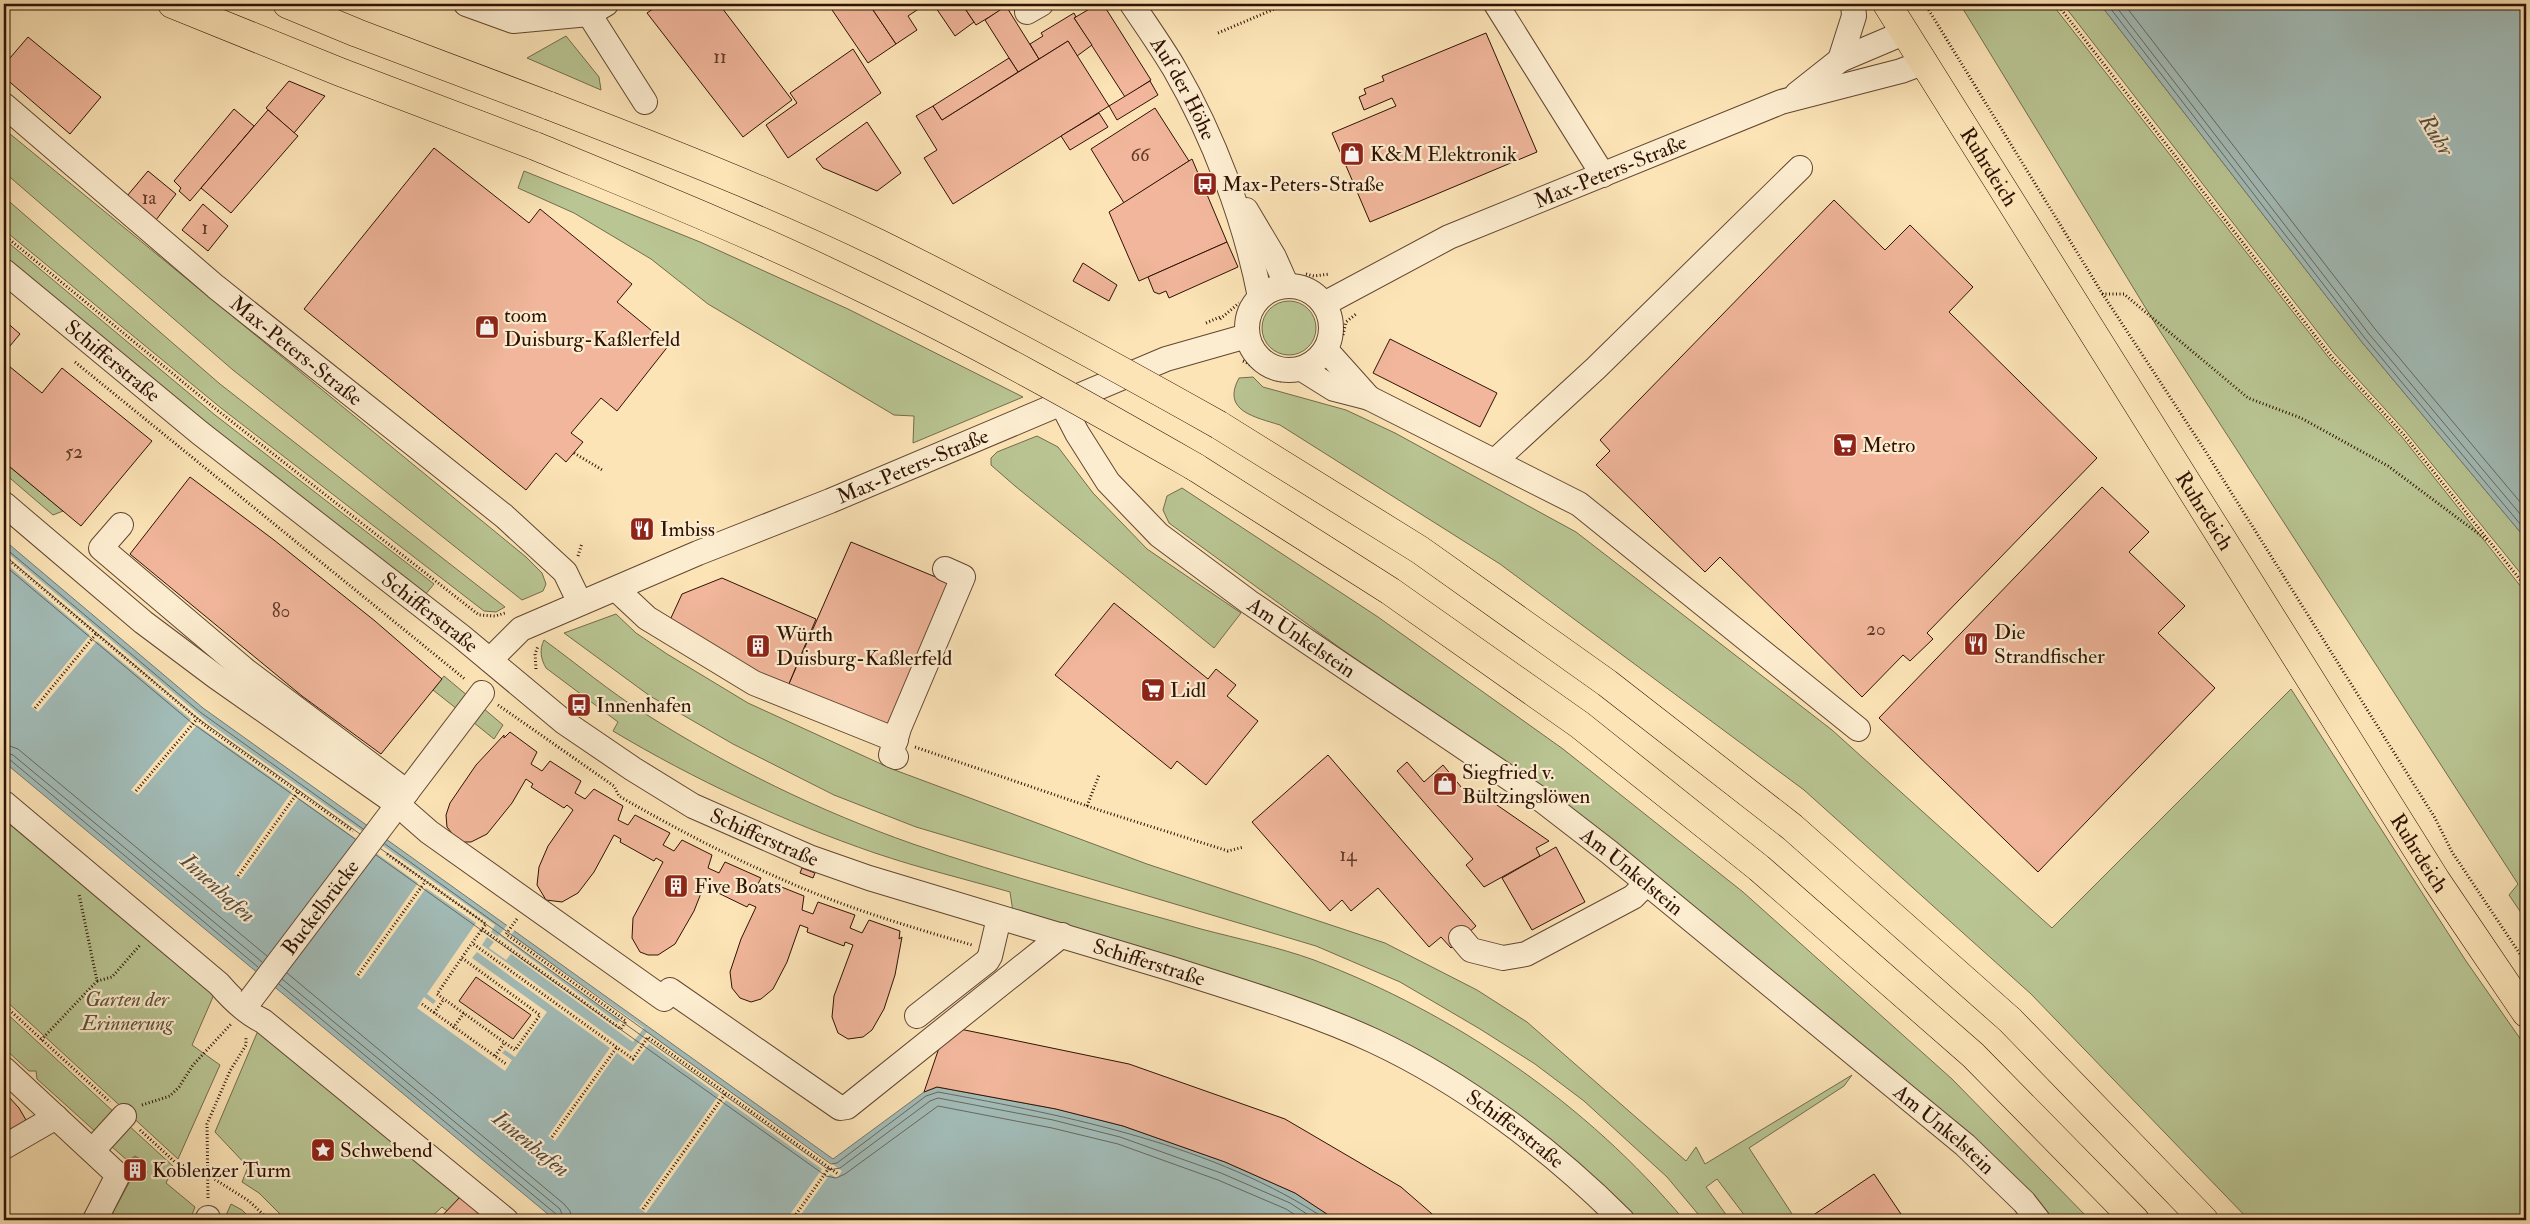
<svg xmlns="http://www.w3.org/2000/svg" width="2530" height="1224" viewBox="0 0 2530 1224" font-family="'IM FELL Double Pica',serif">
<rect width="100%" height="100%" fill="#fce4b7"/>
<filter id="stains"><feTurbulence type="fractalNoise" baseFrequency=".004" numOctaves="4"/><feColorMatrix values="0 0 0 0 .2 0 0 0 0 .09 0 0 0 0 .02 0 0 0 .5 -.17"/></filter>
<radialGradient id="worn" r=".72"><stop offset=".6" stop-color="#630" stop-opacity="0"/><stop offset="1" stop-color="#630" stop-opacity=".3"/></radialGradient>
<g fill="#b9c593" stroke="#746c4b">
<polygon points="1960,4 2052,4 2329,358 2402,437 2526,593 2526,920 2509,895 2518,884 2156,325"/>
<polygon points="2063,4 2100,4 2361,341 2526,539 2526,580 2406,432 2334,353"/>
<polygon points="566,36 599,77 601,90 527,58"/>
<polygon points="4,129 526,557 542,573 546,584 543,591 522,600 233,370 4,172"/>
<polygon points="524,171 700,242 848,309 1023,397 913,443 914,416 894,415 708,304 651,259 574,213 518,188"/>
<polygon points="4,197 220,384 505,607 496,612 484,611 221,408 4,230"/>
<polygon points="4,239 215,415 434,584 424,596 206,424 4,256"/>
<circle cx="1289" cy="328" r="27"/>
<path d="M1253,377L1263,387L1346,410L1395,433L1576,532L1832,730L2052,928L2291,689L2466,961L2526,1047V1220H2249L2031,994L1804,790L1500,564L1280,425C1255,417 1221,411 1239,378Z"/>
<polygon points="1037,436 1058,447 1093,493 1147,549 1241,613 1214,648 1015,486 991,465 991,458 997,452"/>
<polygon points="4,462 63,511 53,515 4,473"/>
<polygon points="1182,488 1378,617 1563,749 1743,892 1952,1079 2090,1220 2053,1220 2033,1195 1971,1134 1561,800 1340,648 1169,523 1163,510 1167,496"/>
<polygon points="616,614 636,633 667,654 748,703 892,769 1147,864 1385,943 1477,990 1527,1022 1686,1161 1696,1147 1705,1164 1852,1075 1844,1086 1749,1148 1796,1220 1748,1220 1717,1179 1706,1187 1730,1220 1703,1220 1667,1177 1584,1101 1535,1064 1480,1029 1400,982 1316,946 916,827 834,795 733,744 650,696 564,633"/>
<path d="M544,640C577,664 610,692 644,713C729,767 819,811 913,844C1008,877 1105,902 1201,929C1239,939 1278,947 1314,960C1456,1014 1587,1104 1684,1220H1637L1598,1181L1447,1071L1013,912L1010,892C965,879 919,868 875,853C787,823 693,779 613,731L618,722L546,668C541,659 539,650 544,640Z"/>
<polygon points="444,676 468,696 457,709 433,690"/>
<polygon points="483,708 503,725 494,739 473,722"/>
<polygon points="4,812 216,990 192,1045 220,1065 178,1159 4,999"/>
<polygon points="4,1011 115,1113 98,1134 37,1079 36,1071 29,1071 4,1048"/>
<polygon points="260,1026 464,1195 447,1211 442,1207 428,1220 286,1220 259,1193 242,1182 248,1167 215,1132"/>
<polygon points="127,1124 174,1167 166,1183 195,1207 190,1220 109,1220 131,1179 137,1180 147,1173 145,1162 135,1156 128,1161 111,1146"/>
<polygon points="231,1204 242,1210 252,1220 224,1220"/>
</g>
<g fill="#a2bcb8" stroke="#747870">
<polygon points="2100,4 2526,4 2526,539 2361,341"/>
<polygon points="4,540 203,708 833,1159 924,1092 937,1087 1056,1109 1123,1126 1225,1162 1295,1193 1336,1220 555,1220 4,762"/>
</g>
<polygon fill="#fce4b7" points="4,550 210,724 495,925 491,932 498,937 499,935 618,1023 620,1020 500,934 509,923 516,928 511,935 644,1028 633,1042 511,954 506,960 489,948 494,942 487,937 482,945 631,1052 647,1032 842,1171 837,1178 830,1174 797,1220 786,1220 822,1169 726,1100 646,1213 639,1208 719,1095 649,1044 633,1065 617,1053 555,1141 548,1136 610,1048 477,952 472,958 547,1012 515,1057 505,1050 502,1053 512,1060 505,1071 417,1008 424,997 433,1004 436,1001 427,994 476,923 426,888 361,979 354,974 418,883 299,798 241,879 234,874 292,792 197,725 138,795 131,790 191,719 97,641 38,712 31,706 90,635 9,566 4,571"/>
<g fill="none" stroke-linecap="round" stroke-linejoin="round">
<g stroke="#68675e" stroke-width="1">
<polyline points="2107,4 2364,337 2526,531"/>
<polyline points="2114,4 2369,334 2526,521"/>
<polyline points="2124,4 2375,329 2526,509"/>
<polyline points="4,547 200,712 363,829"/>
<polyline points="4,555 196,717 360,834"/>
<polyline points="4,565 192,723 355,839"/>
<polyline points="4,744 18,749 267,956"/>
<polyline points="4,752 13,755 262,962"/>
<polyline points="4,758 9,759 258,967"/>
<path d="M385,844L831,1164L837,1163L926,1096L938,1092C1069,1116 1215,1145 1327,1220"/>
<polyline points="381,849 829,1170 840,1168 930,1101 938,1098 1053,1120 1120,1137 1221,1173 1290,1203 1316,1220"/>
<polyline points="376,855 826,1176 836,1178 845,1174 938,1106 1052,1128 1118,1144 1218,1180 1286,1209 1303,1220"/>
<polyline points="287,973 564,1204 570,1211 572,1220"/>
<polyline points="282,979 560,1209 564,1220"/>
<polyline points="279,984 556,1214 558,1220"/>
</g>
</g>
<g fill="#f1b69b" stroke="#2f1203">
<polygon points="660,4 719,4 792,100 743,137 647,13"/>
<polygon points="828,4 869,4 896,44 868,63"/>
<polygon points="869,4 926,4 908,16 917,30 896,44"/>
<polygon points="943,4 962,4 974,22 955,36 936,8"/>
<polygon points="962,4 1011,4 976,25"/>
<polygon points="1098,4 1103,4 1151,80 1125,97 1074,18"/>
<polygon points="1006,6 1039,59 1018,72 985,20"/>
<polygon points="1074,13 1076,17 1074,18 1092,45 1077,56 1068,41 1039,59 1030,44 1043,36 1041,33"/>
<polygon points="1486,33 1537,152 1370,222 1332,133 1396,106 1392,98 1364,110 1359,97 1366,94 1364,89 1384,81 1382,76"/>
<polygon points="28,37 101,97 70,134 4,77 4,65"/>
<polygon points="1068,41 1109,106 953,204 924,158 937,150 916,116 933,106 942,120"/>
<polygon points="853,49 881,93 788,158 766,125 797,103 790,93"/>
<polygon points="1009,58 1018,72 942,120 933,106"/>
<polygon points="289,81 325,96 294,133 266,108"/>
<polygon points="1150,81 1158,95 1117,120 1109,106"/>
<polygon points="1155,108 1189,161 1124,203 1091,149"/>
<polygon points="234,109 254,126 190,201 179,191 181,188 174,181"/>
<polygon points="268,110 298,136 231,213 201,188"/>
<polygon points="1099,113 1108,127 1070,150 1061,136"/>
<polygon points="867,122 901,173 877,191 823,168 816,159"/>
<polygon points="434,148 529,223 540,209 632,284 617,302 669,345 617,411 601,398 571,433 583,442 566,462 556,453 526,490 304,309"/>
<polygon points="1192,159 1227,242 1139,281 1109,212"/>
<polygon points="148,171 176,194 156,220 122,202"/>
<polygon points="1834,200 1885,250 1910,225 1973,287 1949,312 2097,458 1927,633 1933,639 1910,661 1903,655 1862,697 1720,557 1705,572 1596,465 1610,451 1600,440"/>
<polygon points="203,204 228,226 208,251 182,230"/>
<polygon points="1227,242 1238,267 1169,298 1166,291 1159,294 1154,292 1148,277"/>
<polygon points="1083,263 1117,285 1109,301 1073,281"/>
<polygon points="4,320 20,334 4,353"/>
<polygon points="1390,339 1497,393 1480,427 1373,373"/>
<polygon points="4,362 42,393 62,368 152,441 81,526 4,462"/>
<polygon points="190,477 274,540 375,621 442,679 381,754 302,696 130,554"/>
<polygon points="2102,487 2149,532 2129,552 2185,606 2158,633 2215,688 2038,872 1879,718"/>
<polygon points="851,542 955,585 893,730 788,686"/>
<polygon points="722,578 816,619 788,686 753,671 670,620 682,594"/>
<polygon points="1114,603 1208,679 1216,669 1236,685 1227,696 1258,721 1206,785 1177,761 1171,769 1055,675"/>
<polygon points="510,732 537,752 531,764 542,771 550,761 581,781 575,793 585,799 594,789 623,806 618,820 628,825 635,815 670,833 663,845 674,851 682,840 712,855 708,868 719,873 725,862 761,878 755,890 766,895 774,884 804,896 802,910 813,914 818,902 855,915 850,928 862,933 869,920 900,931 899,939 902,937 895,975 884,1009 872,1030 863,1037 848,1039 838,1033 832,1017 834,996 853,945 845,942 844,946 807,932 808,928 800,925 787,962 773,989 761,999 751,1002 740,998 732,988 730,972 741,939 756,907 749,904 747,907 712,890 713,887 705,883 694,911 675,944 658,955 648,955 640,952 632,938 633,918 663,862 656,858 654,861 620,842 621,839 614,835 594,872 578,893 562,902 546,900 537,885 539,867 548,846 573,810 567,805 564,808 531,787 533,784 526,779 512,803 487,834 471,842 459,842 447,827 446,815 450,803 476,765 504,735 504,738"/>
<polygon points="1328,755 1476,926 1451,948 1441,937 1429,947 1378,888 1351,911 1342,900 1330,911 1252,822"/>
<polygon points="1407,762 1424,782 1443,765 1467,794 1473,789 1478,795 1481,794 1549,841 1536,848 1540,856 1484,887 1466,865 1473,859 1397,771"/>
<polygon points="1556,847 1585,902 1532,930 1502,878"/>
<polygon points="802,868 815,873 813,878 800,873"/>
<polygon points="476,977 531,1015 513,1039 459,1001"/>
<polygon points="960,1029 1129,1064 1285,1119 1401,1187 1439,1220 1336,1220 1295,1193 1225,1162 1123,1126 1056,1109 937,1087 924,1092 940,1045"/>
<polygon points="8,1096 19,1108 26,1120 4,1134 4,1098"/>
<circle cx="135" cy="1169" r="11"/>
<polygon points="1874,1174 1905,1220 1806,1220"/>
<polygon points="462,1195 492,1220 438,1220"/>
</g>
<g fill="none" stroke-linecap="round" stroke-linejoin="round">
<defs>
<g id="minor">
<polyline points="466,4 513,21 589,14 606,4"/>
<path id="s1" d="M1132,4C1146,25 1161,46 1174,68C1214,137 1245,220 1260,297"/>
<polyline points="1496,4 1603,175"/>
<polyline points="1027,12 1041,4"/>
<polyline points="589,14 645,102"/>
<polyline points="1840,60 1854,16 1853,4"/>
<polyline points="1797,94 1840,60 1906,32"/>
<path id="s2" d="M4,105L216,287L504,516L565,572L580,603"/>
<polyline points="1246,210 1274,257 1287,286"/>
<path id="s3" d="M4,271L200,433L462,637L564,722L633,769L693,806L809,857L869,878C970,909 1071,938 1172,969C1240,991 1309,1011 1374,1041C1464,1083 1552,1150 1622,1220"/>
<circle cx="1289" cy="328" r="42"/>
<path id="s4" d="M1324,304L1449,237L1781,102L1901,71L1925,62"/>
<polyline points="1326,350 1369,398"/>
<polyline points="1302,369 1334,389 1369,398 1579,504 1858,729"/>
<path id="s5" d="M1062,404L1077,433L1108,482L1159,535L1249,602L1543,801L1609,852L1965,1145L2024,1202L2038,1220"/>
<polyline points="1496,460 1596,368 1800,168"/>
<polyline points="4,504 143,622 215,676 397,804 429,832 664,999 670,990 840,1108 847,1107 1062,935"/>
<polyline points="121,525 101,548 245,670 407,792"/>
<polyline points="616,589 647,618 754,683 896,740"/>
<path id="s6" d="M490,660L521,629L698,553L830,501L1166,359L1247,336"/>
<polyline points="896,757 891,755 899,728 963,577 945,569"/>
<path d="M4,803L219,984C231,998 246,1013 263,1021L506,1220"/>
<polyline points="397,805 482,693"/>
<polyline points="1461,938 1471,950 1503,958 1526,954 1633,897 1646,884"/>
<polyline points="917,1016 987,961 990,956 999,918"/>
<polyline points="4,1069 118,1175 95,1220"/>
<polyline points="4,1147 56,1117"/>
<polyline points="93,1150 124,1116"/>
<polyline points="207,1220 208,1218"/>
</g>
<g id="major">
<path id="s7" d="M1887,4L2436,880L2526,1013"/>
</g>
<g id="highway">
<polyline points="172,4 340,72 535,146"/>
<polyline points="287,4 357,33 550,106"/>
<polyline points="1219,425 1420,550 1607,683 1792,827 2010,1020 2204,1220"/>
<polyline points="1195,467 1390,591 1580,725 1759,868 1973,1055 2135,1220"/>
</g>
</defs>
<use href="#minor" stroke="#624630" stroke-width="26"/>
<use href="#major" stroke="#2f1203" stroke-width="29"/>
<use href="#highway" stroke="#2f1203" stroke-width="29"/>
<g stroke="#2f1203" stroke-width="3" stroke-dasharray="1 2.5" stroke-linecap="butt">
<polyline points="1925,4 2102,293 2204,449 2435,818 2452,852 2526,963"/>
<polyline points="2057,4 2331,356 2404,435 2526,587"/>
<polyline points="1218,33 1286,4"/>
<polyline points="4,235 217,410 479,615 495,616 505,613"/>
<polyline points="1306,274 1314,276 1330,274"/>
<polyline points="2102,294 2124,294 2248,398 2301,418 2388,466 2487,540"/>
<polyline points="1220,319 1239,303"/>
<polyline points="1206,323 1220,317"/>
<polyline points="1343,335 1346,322 1356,314"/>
<path d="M1243,361C1257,367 1266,379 1283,381"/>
<polyline points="75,362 466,680"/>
<polyline points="574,453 604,471"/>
<polyline points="4,556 207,727 353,831"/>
<polyline points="578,556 582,543"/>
<polyline points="536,669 535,654 538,646"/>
<path d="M498,705L614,786L619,796C674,828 730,857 788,882C847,908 910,927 972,945"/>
<polyline points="35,708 96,634"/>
<polyline points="915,747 1102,811 1228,851 1244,847"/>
<polyline points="136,791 197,719"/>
<polyline points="1087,806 1099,775"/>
<polyline points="387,854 486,924 472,943 633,1059 648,1037 838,1174"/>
<polyline points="238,876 298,792"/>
<polyline points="482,929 621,1029 626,1021 506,934 517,919"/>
<polyline points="462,958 540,1015 515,1050 437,994 472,943"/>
<polyline points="358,975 425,882"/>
<polyline points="97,981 112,977 141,944"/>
<polyline points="422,1004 506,1064"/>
<polyline points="4,1005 110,1102"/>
<polyline points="434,1013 444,999"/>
<polyline points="453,1028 464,1013"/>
<polyline points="41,1040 97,981 79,894"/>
<polyline points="495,1056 505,1042"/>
<polyline points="142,1105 170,1096 179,1087 193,1065 231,1024"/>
<polyline points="140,1130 176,1163 208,1175 249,1201 269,1220"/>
<polyline points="552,1137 617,1047"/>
<polyline points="208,1198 207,1124 230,1071 246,1045 246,1037"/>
<polyline points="643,1209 725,1094"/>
<polyline points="792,1220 829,1168"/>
</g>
<use href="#minor" stroke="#fdedd0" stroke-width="24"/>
<use href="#major" stroke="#fce4b7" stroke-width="28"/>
<use href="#highway" stroke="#fce4b7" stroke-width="28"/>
<defs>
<g id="minor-bridge">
<path id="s8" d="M251,999L390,815"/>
</g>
<g id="highway-bridge">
<path d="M550,106C661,149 772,192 880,244C995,301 1107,362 1219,425"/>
<path d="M535,146C644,191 754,235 860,287C975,342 1085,404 1195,467"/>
</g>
</defs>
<use href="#minor-bridge" stroke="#624630" stroke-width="26" stroke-linecap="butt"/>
<use href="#highway-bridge" stroke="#2f1203" stroke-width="29" stroke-linecap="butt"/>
<use href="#minor-bridge" stroke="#fdedd0" stroke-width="24"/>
<use href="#highway-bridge" stroke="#fce4b7" stroke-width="28"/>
</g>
<defs>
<symbol id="shop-square" viewBox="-11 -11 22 22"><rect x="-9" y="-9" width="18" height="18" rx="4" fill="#8f2418" stroke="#fdedd0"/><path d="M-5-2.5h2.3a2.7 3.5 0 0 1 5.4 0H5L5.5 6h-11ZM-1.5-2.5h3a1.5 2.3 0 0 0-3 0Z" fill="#fff"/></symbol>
<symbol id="bus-square" viewBox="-11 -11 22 22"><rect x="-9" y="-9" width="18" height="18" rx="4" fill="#8f2418" stroke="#fdedd0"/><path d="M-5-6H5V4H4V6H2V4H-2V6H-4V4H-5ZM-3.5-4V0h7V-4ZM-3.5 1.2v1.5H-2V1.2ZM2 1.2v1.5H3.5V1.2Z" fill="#fff"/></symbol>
<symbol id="supermarket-square" viewBox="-11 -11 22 22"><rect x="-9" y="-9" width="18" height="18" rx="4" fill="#8f2418" stroke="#fdedd0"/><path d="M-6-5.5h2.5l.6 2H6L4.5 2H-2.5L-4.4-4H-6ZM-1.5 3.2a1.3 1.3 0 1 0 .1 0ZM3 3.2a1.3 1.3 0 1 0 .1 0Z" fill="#fff"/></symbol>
<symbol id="restaurant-square" viewBox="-11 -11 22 22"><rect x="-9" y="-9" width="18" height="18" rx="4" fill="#8f2418" stroke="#fdedd0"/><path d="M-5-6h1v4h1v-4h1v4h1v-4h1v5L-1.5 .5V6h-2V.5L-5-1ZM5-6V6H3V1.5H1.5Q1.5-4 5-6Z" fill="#fff"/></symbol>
<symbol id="building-square" viewBox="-11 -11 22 22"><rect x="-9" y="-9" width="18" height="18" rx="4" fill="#8f2418" stroke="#fdedd0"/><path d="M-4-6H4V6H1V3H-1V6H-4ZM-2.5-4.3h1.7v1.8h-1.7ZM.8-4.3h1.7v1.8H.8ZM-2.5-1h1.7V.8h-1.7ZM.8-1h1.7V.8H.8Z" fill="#fff"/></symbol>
<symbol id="sight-square" viewBox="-11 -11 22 22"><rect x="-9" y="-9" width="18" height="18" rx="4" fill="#8f2418" stroke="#fdedd0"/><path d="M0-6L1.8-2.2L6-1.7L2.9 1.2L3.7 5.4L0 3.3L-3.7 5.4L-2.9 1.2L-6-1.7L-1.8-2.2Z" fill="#fff"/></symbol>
</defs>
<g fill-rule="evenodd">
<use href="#shop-square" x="1338" y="140" width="28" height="28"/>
<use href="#bus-square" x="1191" y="170" width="28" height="28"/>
<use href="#shop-square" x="473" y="313" width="28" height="28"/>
<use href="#supermarket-square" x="1831" y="431" width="28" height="28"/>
<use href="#restaurant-square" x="628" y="515" width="28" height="28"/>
<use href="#restaurant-square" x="1962" y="630" width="28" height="28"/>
<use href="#building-square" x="744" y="632" width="28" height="28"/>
<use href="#supermarket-square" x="1139" y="676" width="28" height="28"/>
<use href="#bus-square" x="565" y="691" width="28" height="28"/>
<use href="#shop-square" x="1431" y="770" width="28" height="28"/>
<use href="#building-square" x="662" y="872" width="28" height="28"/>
<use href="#sight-square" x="309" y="1136" width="28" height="28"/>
<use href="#building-square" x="121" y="1156" width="28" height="28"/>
</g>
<g text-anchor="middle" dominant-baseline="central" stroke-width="4.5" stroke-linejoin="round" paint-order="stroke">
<g font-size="19" fill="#603b29">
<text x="720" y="57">11</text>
<text x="1140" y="155">66</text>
<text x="149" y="198">1a</text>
<text x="205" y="228">1</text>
<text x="74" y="452">52</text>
<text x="281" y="611">80</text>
<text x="1876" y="629">20</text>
<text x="1348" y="855">14</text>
</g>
<g font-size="21" fill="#2f1203" stroke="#fdedd0">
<text stroke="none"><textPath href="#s1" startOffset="99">Auf der Höhe</textPath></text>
<text stroke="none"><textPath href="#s7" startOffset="192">Ruhrdeich</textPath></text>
<text stroke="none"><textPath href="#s4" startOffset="316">Max-Peters-Straße</textPath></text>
<text stroke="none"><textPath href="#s2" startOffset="382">Max-Peters-Straße</textPath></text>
<text stroke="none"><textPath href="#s3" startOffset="141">Schifferstraße</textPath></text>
<text stroke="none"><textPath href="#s6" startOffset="468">Max-Peters-Straße</textPath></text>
<text stroke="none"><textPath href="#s7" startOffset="598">Ruhrdeich</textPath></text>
<text stroke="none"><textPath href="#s3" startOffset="546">Schifferstraße</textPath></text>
<text stroke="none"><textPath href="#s5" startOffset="340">Am Unkelstein</textPath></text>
<text stroke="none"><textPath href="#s3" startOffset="951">Schifferstraße</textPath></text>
<text stroke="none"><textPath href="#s7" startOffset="1002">Ruhrdeich</textPath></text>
<text stroke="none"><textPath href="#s5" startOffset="745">Am Unkelstein</textPath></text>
<text stroke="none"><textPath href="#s8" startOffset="115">Buckelbrücke</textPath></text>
<text stroke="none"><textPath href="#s3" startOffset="1356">Schifferstraße</textPath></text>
<text stroke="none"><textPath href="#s3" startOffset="1761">Schifferstraße</textPath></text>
<text stroke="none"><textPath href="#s5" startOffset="1150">Am Unkelstein</textPath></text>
</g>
<g font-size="21" fill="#2f1203" stroke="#fdedd0" text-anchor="start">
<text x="1370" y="154">K&amp;M Elektronik</text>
<text x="1222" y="184">Max-Peters-Straße</text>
<text x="504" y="315">toom<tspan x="504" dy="24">Duisburg-Kaßlerfeld</tspan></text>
<text x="1862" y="445">Metro</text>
<text x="660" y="529">Imbiss</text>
<text x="1994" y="632">Die<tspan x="1994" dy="24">Strandfischer</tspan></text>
<text x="776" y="634">Würth<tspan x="776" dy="24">Duisburg-Kaßlerfeld</tspan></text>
<text x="1170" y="690">Lidl</text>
<text x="596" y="705">Innenhafen</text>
<text x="1462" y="772">Siegfried v.<tspan x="1462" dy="24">Bültzingslöwen</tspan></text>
<text x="694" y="886">Five Boats</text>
<text x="340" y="1150">Schwebend</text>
<text x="152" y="1170">Koblenzer Turm</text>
</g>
<g font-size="21" font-style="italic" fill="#5f5135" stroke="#fdedd0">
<text x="127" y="999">Garten der<tspan x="127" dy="24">Erinnerung</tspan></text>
</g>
<g font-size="22" font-style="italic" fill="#574e42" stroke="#fdedd0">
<text transform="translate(2436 135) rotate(58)">Ruhr</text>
<text transform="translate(218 888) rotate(42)">Innenhafen</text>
<text transform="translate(531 1144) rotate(39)">Innenhafen</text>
</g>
</g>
<rect width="2530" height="1224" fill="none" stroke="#fce4b7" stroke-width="20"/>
<rect x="5" y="5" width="2520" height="1214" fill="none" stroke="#2f1203" stroke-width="2.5"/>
<rect x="10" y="10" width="2510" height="1204" fill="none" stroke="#2f1203"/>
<rect width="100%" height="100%" filter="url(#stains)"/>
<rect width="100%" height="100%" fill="url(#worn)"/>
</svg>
